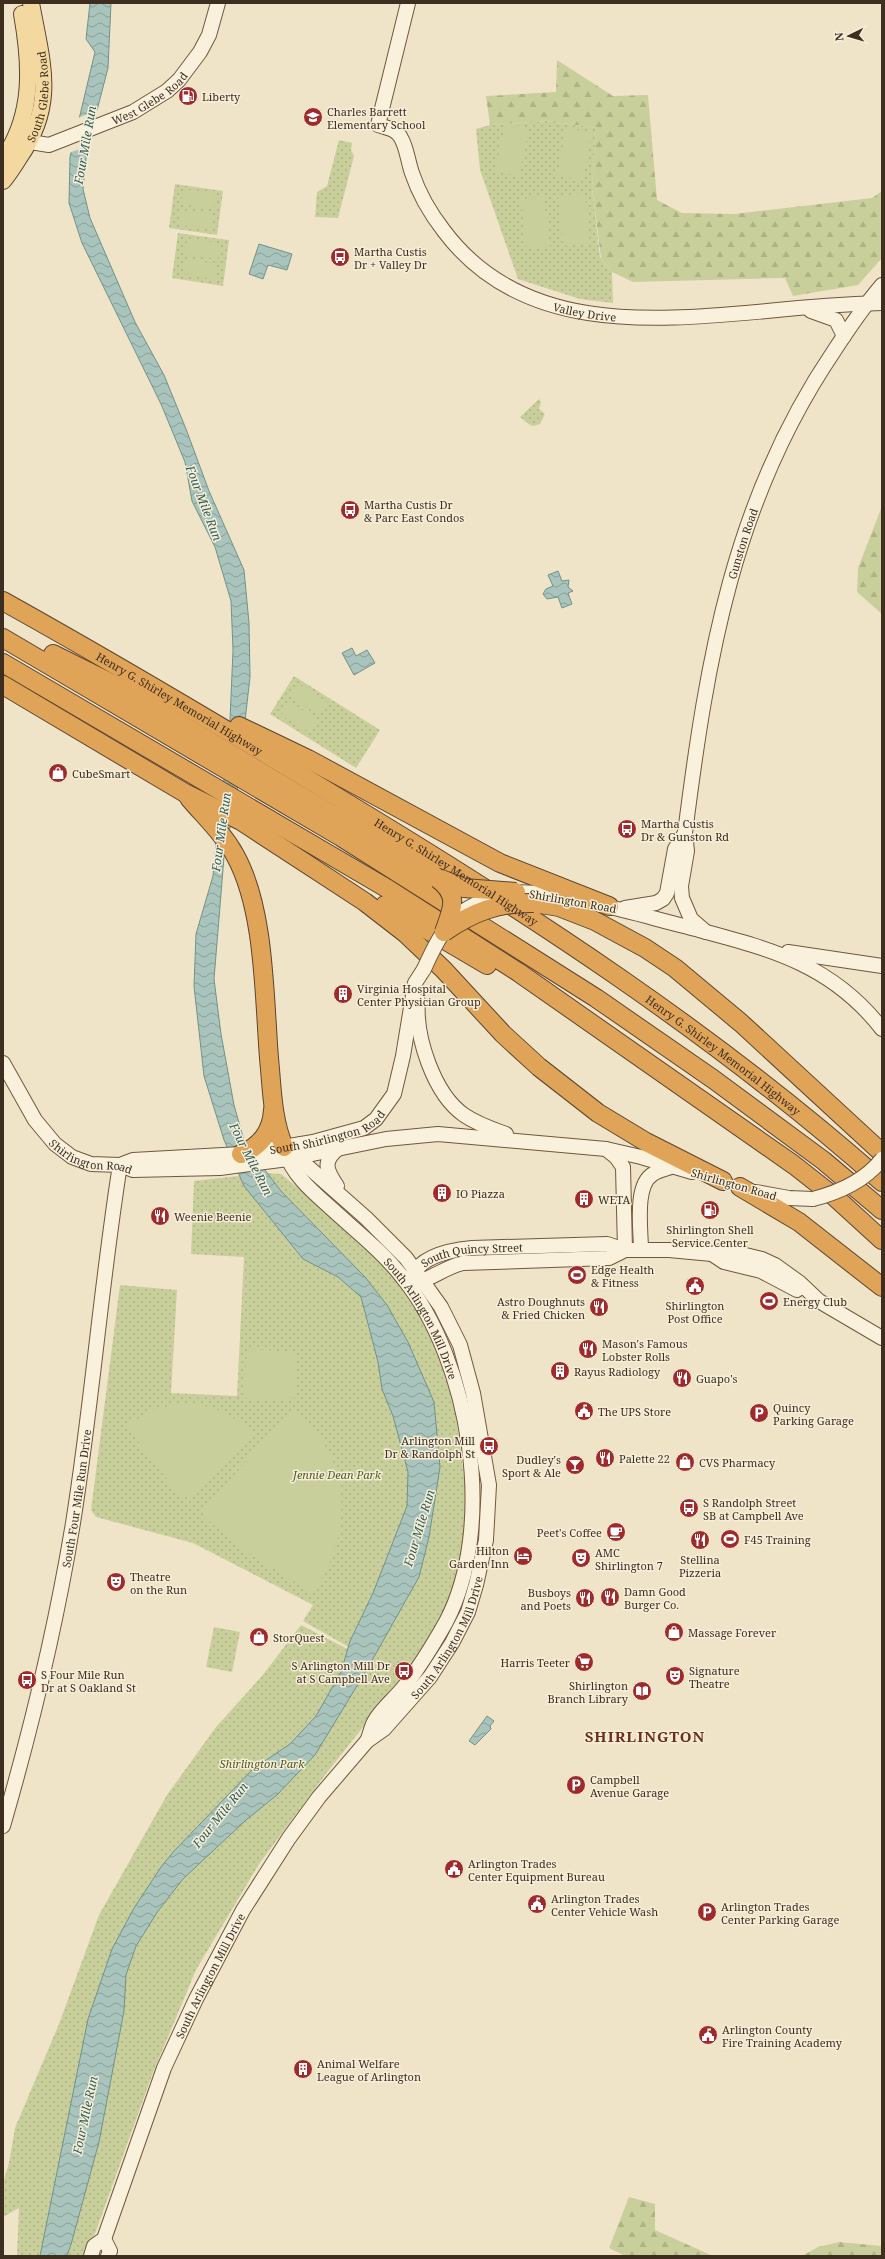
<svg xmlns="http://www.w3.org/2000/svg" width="885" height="2259" viewBox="0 0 885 2259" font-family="'Noto Serif',serif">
<defs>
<pattern id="forest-firs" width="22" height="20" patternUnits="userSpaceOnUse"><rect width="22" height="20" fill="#c9cf9b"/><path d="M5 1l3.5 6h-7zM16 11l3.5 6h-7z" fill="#aeb285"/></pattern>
<pattern id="park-dots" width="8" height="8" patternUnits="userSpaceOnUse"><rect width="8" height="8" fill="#c9cf9b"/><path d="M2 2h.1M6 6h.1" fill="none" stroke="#aeb285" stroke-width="1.8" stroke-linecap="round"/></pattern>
<pattern id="water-waves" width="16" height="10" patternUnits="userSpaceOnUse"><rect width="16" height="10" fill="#a9c4bc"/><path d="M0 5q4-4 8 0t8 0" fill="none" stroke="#8ba098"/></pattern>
</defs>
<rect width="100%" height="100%" fill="#f0e4c8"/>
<g fill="url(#forest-firs)">
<polygon points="557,60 613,96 648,95 657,200 682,213 734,214 872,198 882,191 882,258 858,285 793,296 785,278 633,282 612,272 601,258 592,188 596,128 549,121 490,125 486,96 556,92"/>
<polygon points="882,506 882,614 857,592 858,568"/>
<polygon points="629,2197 655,2204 655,2230 713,2256 625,2256 609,2248"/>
<polygon points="839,2242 882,2246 882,2256 802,2256 818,2247"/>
</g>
<g fill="url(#park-dots)">
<polygon points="549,121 596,128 592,188 600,257 612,272 613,303 580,299 518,279 480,170 476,129 490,125"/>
<polygon points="339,140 352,143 351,150 354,156 338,218 315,217 317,192 327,186"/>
<polygon points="175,184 223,191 217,235 169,228"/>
<polygon points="178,233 229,240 223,286 172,278"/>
<polygon points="539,399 541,402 539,409 545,414 540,424 534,426 530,425 520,417"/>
<polygon points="294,676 380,730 356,768 270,714"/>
<polygon points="266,1173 281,1174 331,1215 385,1264 429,1328 446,1373 455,1408 466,1493 465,1530 456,1581 435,1630 402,1678 325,1775 259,1864 196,1970 152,2075 87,2256 17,2256 19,2208 3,2217 3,2183 9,2163 15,2128 59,2024 99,1915 167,1795 216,1727 262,1676 301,1625 394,1673 303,1621 313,1605 193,1543 96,1517 91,1510 120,1285 177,1290 171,1393 237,1396 244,1257 191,1254 194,1181"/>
<polygon points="214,1627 240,1632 232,1672 206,1667"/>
</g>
<g fill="#c9cf9b">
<polygon points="505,123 529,128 519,176 495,171"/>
<polygon points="566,128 592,133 583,181 557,176"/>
<polygon points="183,189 216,193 214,209 181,204"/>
<polygon points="585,193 590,243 563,246 558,196"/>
<polygon points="544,196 550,247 526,249 521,199"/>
<polygon points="180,210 213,214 212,229 179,225"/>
<polygon points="187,239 220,243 218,259 185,254"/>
<polygon points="185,259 217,264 215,279 182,274"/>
<polygon points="299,684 327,702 319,715 291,697"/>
<polygon points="289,702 317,719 309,732 281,715"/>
<polygon points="247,1349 297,1352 294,1401 244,1398"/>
<path d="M181,1403C211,1404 232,1413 254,1435L189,1498L180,1496L126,1426L152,1410Z"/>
<path d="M292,1409C353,1456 355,1533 313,1593L251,1555L205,1518L204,1509Z"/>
</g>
<g fill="url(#water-waves)" stroke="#6f938a">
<polygon points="90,3 111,3 108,68 87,149 83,189 90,218 135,322 164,375 186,429 209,491 244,570 249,623 250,677 237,792 224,857 214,979 221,1034 234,1105 245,1144 281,1191 365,1277 387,1305 408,1342 434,1402 440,1467 429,1537 419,1577 366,1671 315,1755 277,1795 246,1820 183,1879 158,1911 136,1946 126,1975 124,2011 99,2142 72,2241 67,2256 40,2256 88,2019 112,1949 134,1908 161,1867 174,1851 253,1769 290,1744 316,1716 341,1672 350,1641 373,1593 407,1506 408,1472 393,1416 382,1389 378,1362 361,1297 338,1277 303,1259 244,1186 224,1140 204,1076 194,986 196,934 213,876 218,823 229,744 233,650 231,601 215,547 192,501 185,462 161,404 82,243 69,203 70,157 95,52 86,39"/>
<polygon points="259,244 292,254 287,270 268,265 263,279 249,274"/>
<polygon points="558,571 562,581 569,580 568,587 573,591 568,593 572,604 562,608 558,597 547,599 543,594 546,589 553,586 548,575"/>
<polygon points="352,648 356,656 367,650 375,663 354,675 342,653"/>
<polygon points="487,1716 494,1721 490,1726 491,1729 475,1745 469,1741"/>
</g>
<polygon fill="#f0e4c8" points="100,109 90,145 69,153 78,118"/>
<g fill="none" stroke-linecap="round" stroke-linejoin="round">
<defs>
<g id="secondary">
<path id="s1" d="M408,3L378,125C387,128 397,129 401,138C407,148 408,162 412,173C419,194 430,213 444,231C522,335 653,321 767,311C805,307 844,304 882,303"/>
<path id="s2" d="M18,140L49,145L133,112L167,91L179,80L200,52L209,35L218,3"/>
<polyline points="811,311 836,320 844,336"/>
<polyline points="516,892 539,893 580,900"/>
<path d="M600,905C630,911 659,920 688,927C766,948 830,962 882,1029"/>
<polyline points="625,908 656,903 663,899 667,893 675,849 685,833"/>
<path id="s3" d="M706,932L691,919L682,898L681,886L687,851L685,833C707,659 733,500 834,351C849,328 864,306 882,285"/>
<polyline points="788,952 882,966"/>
<path d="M418,1001C415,1037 434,1094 464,1115C477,1124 492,1129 506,1134"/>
<path id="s4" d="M3,1063L35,1120L55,1144L72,1157L91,1164L120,1165L133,1170L220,1168L288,1159L386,1139L438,1134L606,1149L641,1157L692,1172"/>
<polyline points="606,1149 616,1157 623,1167 625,1250"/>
<path id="s5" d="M285,1151C293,1176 313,1192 332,1209C356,1231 383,1252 403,1278C470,1361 497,1525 446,1622C433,1645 420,1667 403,1688C394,1699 381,1709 374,1722C371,1727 370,1735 367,1741"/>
<path id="s6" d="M120,1165L133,1160L241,1154L313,1142L364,1128L376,1119L394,1094L403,1056L415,983L424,969"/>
<path d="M337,1186C326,1170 322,1161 339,1148"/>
<polyline points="756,1192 789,1198 813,1199"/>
<path d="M641,1250C641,1230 634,1185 653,1174C658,1170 667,1169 673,1166"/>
<polyline points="712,1254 724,1262 761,1271 797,1290"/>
<path id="s7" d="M411,1278C420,1256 450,1250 472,1248L607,1244L625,1250H669L712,1254L725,1250L762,1259L775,1265L800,1283L819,1301L882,1338"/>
<path d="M415,1283C432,1279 445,1267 463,1263L609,1258L625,1250"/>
<path id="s8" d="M3,1826C32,1726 56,1626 73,1523C92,1404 101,1284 120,1165"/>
<polyline points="104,2239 110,2251 108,2256"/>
<path id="s9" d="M91,2256L94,2246L104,2239L164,2068L196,1999L243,1910L289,1838L319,1797L367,1741L384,1729L430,1677L452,1643L468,1612L476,1585L486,1540L489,1485L473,1393L460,1345L441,1307L406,1258L366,1218L306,1165L303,1161L301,1144"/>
</g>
<g id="primary">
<path d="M3,159C34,115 31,65 22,14"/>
<path id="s10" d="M3,181C9,174 14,166 19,158C57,103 42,64 31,3"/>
</g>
<g id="highway">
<path id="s11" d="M3,601C116,664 227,730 337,797C528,912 715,1034 882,1182"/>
<polyline points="3,638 341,837 596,998 713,1079 824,1161 882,1210"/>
<polyline points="53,654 121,688 436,877"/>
<polyline points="3,663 388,889 518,972 794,1165 836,1198 882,1240"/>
<polyline points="3,685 185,793 241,821 365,902 405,933 443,969 503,1034 539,1067 598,1113 646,1142 723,1181"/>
<polyline points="239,726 308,759 500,863 609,906"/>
<path d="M189,798C205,817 223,833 235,855C265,909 264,995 269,1058C272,1088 272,1119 284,1147"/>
<polyline points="534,903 559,907 595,921 645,948 675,968 741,1023 882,1153"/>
<polyline points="385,905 487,965"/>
<path d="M241,1154C260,1147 272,1131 273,1110"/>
<polyline points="740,1187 799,1222 882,1287"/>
</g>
</defs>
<use href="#secondary" stroke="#6f573f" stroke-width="16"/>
<use href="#primary" stroke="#5b4430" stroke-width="18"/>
<use href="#highway" stroke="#5b4430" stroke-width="20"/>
<use href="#secondary" stroke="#faf1dc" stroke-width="14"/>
<use href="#primary" stroke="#f3d9a0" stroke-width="16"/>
<use href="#highway" stroke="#e0a458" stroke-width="18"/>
<defs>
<g id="secondary-bridge">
<path d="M424,969C444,925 457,905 505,894"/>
<path d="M813,1199C840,1192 865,1181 882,1159"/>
</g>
<g id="highway-bridge">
<polyline points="436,877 464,888 516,892"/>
<path d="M438,879C460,896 452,909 444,932"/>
<path d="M444,932C473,912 499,902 534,903"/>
</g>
</defs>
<use href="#secondary-bridge" stroke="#6f573f" stroke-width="16" stroke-linecap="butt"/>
<use href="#highway-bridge" stroke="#5b4430" stroke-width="20" stroke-linecap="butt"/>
<use href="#secondary-bridge" stroke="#faf1dc" stroke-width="14"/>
<use href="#highway-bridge" stroke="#e0a458" stroke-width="18"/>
</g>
<defs>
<symbol id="fuel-disc" viewBox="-11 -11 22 22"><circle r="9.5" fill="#9e2a2b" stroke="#f7eed8"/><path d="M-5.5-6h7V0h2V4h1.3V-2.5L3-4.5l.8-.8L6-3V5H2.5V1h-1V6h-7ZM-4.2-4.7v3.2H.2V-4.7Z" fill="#fff"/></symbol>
<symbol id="school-disc" viewBox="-11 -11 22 22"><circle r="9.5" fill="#9e2a2b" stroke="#f7eed8"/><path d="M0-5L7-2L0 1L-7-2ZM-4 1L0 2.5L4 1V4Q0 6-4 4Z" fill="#fff"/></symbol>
<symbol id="bus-disc" viewBox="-11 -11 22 22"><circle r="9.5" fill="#9e2a2b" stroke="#f7eed8"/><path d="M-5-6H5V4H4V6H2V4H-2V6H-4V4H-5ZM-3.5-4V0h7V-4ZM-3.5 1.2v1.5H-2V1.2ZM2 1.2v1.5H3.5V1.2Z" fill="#fff"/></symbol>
<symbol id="shop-disc" viewBox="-11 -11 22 22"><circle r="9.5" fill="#9e2a2b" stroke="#f7eed8"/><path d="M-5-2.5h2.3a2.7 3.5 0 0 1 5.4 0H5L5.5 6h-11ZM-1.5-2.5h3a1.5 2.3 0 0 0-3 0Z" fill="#fff"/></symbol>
<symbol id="building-disc" viewBox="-11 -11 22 22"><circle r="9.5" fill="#9e2a2b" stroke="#f7eed8"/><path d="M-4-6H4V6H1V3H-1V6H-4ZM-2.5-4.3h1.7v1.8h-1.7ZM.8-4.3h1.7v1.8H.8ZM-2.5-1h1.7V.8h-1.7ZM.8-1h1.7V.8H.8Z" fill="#fff"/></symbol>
<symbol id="restaurant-disc" viewBox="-11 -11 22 22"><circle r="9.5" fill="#9e2a2b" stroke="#f7eed8"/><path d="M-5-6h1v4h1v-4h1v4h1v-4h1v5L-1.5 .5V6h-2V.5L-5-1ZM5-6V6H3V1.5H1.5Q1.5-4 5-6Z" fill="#fff"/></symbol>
<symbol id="stadium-disc" viewBox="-11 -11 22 22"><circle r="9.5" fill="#9e2a2b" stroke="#f7eed8"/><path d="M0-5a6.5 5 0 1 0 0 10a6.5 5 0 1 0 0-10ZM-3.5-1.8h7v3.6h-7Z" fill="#fff"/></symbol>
<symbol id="civic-disc" viewBox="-11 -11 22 22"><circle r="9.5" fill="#9e2a2b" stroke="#f7eed8"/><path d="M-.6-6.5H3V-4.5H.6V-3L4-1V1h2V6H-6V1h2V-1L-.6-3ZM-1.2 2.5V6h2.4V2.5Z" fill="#fff"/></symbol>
<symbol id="parking-disc" viewBox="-11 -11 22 22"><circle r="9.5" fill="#9e2a2b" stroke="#f7eed8"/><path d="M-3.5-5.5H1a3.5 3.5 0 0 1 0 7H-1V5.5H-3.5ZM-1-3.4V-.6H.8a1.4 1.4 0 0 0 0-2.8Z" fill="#fff"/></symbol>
<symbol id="bar-disc" viewBox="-11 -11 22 22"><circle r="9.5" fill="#9e2a2b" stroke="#f7eed8"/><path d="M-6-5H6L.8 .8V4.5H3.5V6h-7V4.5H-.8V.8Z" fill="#fff"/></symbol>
<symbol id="cafe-disc" viewBox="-11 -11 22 22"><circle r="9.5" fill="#9e2a2b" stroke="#f7eed8"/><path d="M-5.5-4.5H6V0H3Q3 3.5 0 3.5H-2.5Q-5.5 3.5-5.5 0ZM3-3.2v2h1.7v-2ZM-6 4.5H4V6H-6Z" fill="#fff"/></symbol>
<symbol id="hotel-disc" viewBox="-11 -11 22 22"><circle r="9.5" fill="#9e2a2b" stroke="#f7eed8"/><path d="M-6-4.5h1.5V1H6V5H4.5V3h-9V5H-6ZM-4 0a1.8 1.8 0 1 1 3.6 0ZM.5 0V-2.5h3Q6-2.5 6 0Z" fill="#fff"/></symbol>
<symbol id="theatre-disc" viewBox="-11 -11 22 22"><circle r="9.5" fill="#9e2a2b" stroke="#f7eed8"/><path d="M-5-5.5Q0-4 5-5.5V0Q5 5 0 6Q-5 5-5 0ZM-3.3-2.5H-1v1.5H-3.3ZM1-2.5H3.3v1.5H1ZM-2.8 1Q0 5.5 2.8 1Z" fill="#fff"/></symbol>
<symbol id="supermarket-disc" viewBox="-11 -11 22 22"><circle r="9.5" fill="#9e2a2b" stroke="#f7eed8"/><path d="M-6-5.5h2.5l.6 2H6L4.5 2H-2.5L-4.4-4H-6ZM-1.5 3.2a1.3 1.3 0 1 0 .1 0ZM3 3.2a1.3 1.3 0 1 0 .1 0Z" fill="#fff"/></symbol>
<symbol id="library-disc" viewBox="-11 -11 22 22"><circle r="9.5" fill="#9e2a2b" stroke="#f7eed8"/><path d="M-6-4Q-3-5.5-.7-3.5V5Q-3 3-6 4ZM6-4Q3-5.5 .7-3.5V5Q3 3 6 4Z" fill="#fff"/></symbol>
</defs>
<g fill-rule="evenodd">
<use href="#fuel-disc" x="177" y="85" width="22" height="22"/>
<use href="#school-disc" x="302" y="106" width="22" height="22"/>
<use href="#bus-disc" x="329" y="246" width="22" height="22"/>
<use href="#bus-disc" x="339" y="499" width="22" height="22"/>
<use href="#shop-disc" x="47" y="762" width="22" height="22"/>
<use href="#bus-disc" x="616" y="818" width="22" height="22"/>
<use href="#building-disc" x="332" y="983" width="22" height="22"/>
<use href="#building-disc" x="431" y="1182" width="22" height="22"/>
<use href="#building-disc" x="573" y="1188" width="22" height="22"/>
<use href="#fuel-disc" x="699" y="1199" width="22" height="22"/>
<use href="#restaurant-disc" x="149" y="1205" width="22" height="22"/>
<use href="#stadium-disc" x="566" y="1264" width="22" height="22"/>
<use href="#civic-disc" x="684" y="1275" width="22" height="22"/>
<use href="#stadium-disc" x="758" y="1290" width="22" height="22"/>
<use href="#restaurant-disc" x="588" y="1296" width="22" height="22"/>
<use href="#restaurant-disc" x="577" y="1338" width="22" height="22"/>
<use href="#building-disc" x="549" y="1360" width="22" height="22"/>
<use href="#restaurant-disc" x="671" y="1367" width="22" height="22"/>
<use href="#civic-disc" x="573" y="1400" width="22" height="22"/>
<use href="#parking-disc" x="748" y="1402" width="22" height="22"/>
<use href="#bus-disc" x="478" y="1435" width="22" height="22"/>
<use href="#restaurant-disc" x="594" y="1447" width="22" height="22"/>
<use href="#shop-disc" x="674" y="1451" width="22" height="22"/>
<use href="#bar-disc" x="564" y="1454" width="22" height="22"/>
<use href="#bus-disc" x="678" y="1497" width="22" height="22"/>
<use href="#cafe-disc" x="605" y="1521" width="22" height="22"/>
<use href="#stadium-disc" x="719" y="1528" width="22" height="22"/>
<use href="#restaurant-disc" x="689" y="1529" width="22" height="22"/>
<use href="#hotel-disc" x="512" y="1545" width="22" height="22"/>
<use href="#theatre-disc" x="570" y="1547" width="22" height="22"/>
<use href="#theatre-disc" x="105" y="1571" width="22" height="22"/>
<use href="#restaurant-disc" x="599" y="1586" width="22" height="22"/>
<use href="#restaurant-disc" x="574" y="1587" width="22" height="22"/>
<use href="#shop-disc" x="663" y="1621" width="22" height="22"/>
<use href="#shop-disc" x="248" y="1626" width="22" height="22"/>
<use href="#supermarket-disc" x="573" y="1651" width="22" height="22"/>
<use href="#bus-disc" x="393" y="1660" width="22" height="22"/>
<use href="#theatre-disc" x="664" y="1665" width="22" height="22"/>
<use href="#bus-disc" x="16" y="1669" width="22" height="22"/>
<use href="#library-disc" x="631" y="1680" width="22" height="22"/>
<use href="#parking-disc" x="565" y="1774" width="22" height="22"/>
<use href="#civic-disc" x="443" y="1858" width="22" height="22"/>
<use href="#civic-disc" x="526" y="1893" width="22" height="22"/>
<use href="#parking-disc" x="696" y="1901" width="22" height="22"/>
<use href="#civic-disc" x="697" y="2024" width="22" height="22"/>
<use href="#building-disc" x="292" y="2058" width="22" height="22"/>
</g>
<g text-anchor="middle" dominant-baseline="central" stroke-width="3" stroke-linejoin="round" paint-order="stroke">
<g font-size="11" fill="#3d2e20" stroke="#f7eed8">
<text stroke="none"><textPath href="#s10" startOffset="94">South Glebe Road</textPath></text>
<text stroke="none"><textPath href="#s2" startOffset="143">West Glebe Road</textPath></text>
<text stroke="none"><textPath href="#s1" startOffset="423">Valley Drive</textPath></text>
<text stroke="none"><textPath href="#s3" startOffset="404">Gunston Road</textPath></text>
<text stroke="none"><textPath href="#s11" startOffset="204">Henry G. Shirley Memorial Highway</textPath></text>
<text stroke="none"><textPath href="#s11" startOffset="528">Henry G. Shirley Memorial Highway</textPath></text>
<text transform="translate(573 901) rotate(10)">Shirlington Road</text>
<text stroke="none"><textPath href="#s11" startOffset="852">Henry G. Shirley Memorial Highway</textPath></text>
<text stroke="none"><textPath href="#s6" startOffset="212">South Shirlington Road</textPath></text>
<text stroke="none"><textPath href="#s4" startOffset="136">Shirlington Road</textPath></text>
<text transform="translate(734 1184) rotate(16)">Shirlington Road</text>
<text stroke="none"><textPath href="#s7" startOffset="70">South Quincy Street</textPath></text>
<text stroke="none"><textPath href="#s5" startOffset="219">South Arlington Mill Drive</textPath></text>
<text stroke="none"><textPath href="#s8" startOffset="336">South Four Mile Run Drive</textPath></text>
<text stroke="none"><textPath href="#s9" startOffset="724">South Arlington Mill Drive</textPath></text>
<text stroke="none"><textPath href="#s9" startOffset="307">South Arlington Mill Drive</textPath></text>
</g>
<g font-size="11" fill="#3d2e20" stroke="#f7eed8" text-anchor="start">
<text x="202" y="96">Liberty</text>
<text x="327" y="111">Charles Barrett<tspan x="327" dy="13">Elementary School</tspan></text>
<text x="354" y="251">Martha Custis<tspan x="354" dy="13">Dr + Valley Dr</tspan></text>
<text x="364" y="504">Martha Custis Dr<tspan x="364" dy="13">&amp; Parc East Condos</tspan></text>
<text x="72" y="773">CubeSmart</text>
<text x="641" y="823">Martha Custis<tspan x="641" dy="13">Dr &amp; Gunston Rd</tspan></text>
<text x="357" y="988">Virginia Hospital<tspan x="357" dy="13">Center Physician Group</tspan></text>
<text x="456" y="1193">IO Piazza</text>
<text x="598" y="1199">WETA</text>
<text x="174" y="1216">Weenie Beenie</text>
<text x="710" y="1229" text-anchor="middle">Shirlington Shell<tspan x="710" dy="13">Service Center</tspan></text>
<text x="591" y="1269">Edge Health<tspan x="591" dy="13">&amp; Fitness</tspan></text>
<text x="585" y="1301" text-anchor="end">Astro Doughnuts<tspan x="585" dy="13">&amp; Fried Chicken</tspan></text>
<text x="783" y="1301">Energy Club</text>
<text x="695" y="1305" text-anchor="middle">Shirlington<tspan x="695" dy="13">Post Office</tspan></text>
<text x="602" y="1343">Mason's Famous<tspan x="602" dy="13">Lobster Rolls</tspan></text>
<text x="574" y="1371">Rayus Radiology</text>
<text x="696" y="1378">Guapo's</text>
<text x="773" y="1407">Quincy<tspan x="773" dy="13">Parking Garage</tspan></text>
<text x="598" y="1411">The UPS Store</text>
<text x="475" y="1440" text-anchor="end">Arlington Mill<tspan x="475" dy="13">Dr &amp; Randolph St</tspan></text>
<text x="619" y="1458">Palette 22</text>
<text x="561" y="1459" text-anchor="end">Dudley's<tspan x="561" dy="13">Sport &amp; Ale</tspan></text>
<text x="699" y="1462">CVS Pharmacy</text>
<text x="703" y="1502">S Randolph Street<tspan x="703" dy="13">SB at Campbell Ave</tspan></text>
<text x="602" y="1532" text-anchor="end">Peet's Coffee</text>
<text x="744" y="1539">F45 Training</text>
<text x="509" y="1550" text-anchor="end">Hilton<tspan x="509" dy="13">Garden Inn</tspan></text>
<text x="595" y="1552">AMC<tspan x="595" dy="13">Shirlington 7</tspan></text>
<text x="700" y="1559" text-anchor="middle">Stellina<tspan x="700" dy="13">Pizzeria</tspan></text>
<text x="130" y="1576">Theatre<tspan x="130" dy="13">on the Run</tspan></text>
<text x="624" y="1591">Damn Good<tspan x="624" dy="13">Burger Co.</tspan></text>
<text x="571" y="1592" text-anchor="end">Busboys<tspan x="571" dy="13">and Poets</tspan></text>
<text x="688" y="1632">Massage Forever</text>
<text x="273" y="1637">StorQuest</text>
<text x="570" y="1662" text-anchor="end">Harris Teeter</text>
<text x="390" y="1665" text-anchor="end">S Arlington Mill Dr<tspan x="390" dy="13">at S Campbell Ave</tspan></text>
<text x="689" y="1670">Signature<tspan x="689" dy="13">Theatre</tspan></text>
<text x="41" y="1674">S Four Mile Run<tspan x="41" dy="13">Dr at S Oakland St</tspan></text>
<text x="628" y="1685" text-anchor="end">Shirlington<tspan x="628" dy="13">Branch Library</tspan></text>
<text x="590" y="1779">Campbell<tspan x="590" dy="13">Avenue Garage</tspan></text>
<text x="468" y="1863">Arlington Trades<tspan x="468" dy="13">Center Equipment Bureau</tspan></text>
<text x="551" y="1898">Arlington Trades<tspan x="551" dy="13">Center Vehicle Wash</tspan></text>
<text x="721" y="1906">Arlington Trades<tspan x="721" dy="13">Center Parking Garage</tspan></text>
<text x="722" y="2029">Arlington County<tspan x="722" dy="13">Fire Training Academy</tspan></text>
<text x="317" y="2063">Animal Welfare<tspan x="317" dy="13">League of Arlington</tspan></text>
</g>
<g font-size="11" font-style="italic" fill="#4d5a26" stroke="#f7eed8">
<text x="337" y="1474">Jennie Dean Park</text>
<text x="262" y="1763">Shirlington Park</text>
</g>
<g font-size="12" font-style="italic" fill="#2f5d5a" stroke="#f7eed8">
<text transform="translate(85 145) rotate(-80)">Four Mile Run</text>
<text transform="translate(204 503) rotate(69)">Four Mile Run</text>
<text transform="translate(221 832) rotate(-82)">Four Mile Run</text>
<text transform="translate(251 1159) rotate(63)">Four Mile Run</text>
<text transform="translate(419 1528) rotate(-73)">Four Mile Run</text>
<text transform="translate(220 1815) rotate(-51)">Four Mile Run</text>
<text transform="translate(85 2115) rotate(-78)">Four Mile Run</text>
</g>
<g font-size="15" font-weight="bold" letter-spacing="1" fill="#6b2e1e" stroke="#f7eed8">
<text x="645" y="1736">SHIRLINGTON</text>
</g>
</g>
<rect width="885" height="2259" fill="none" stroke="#3d2e20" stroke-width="8"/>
<g transform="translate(849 36) rotate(265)" stroke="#f7eed8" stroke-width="3" paint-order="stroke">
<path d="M0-3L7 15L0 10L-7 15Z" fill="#3d2e20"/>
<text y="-6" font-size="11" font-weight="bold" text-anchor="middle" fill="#3d2e20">N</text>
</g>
</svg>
